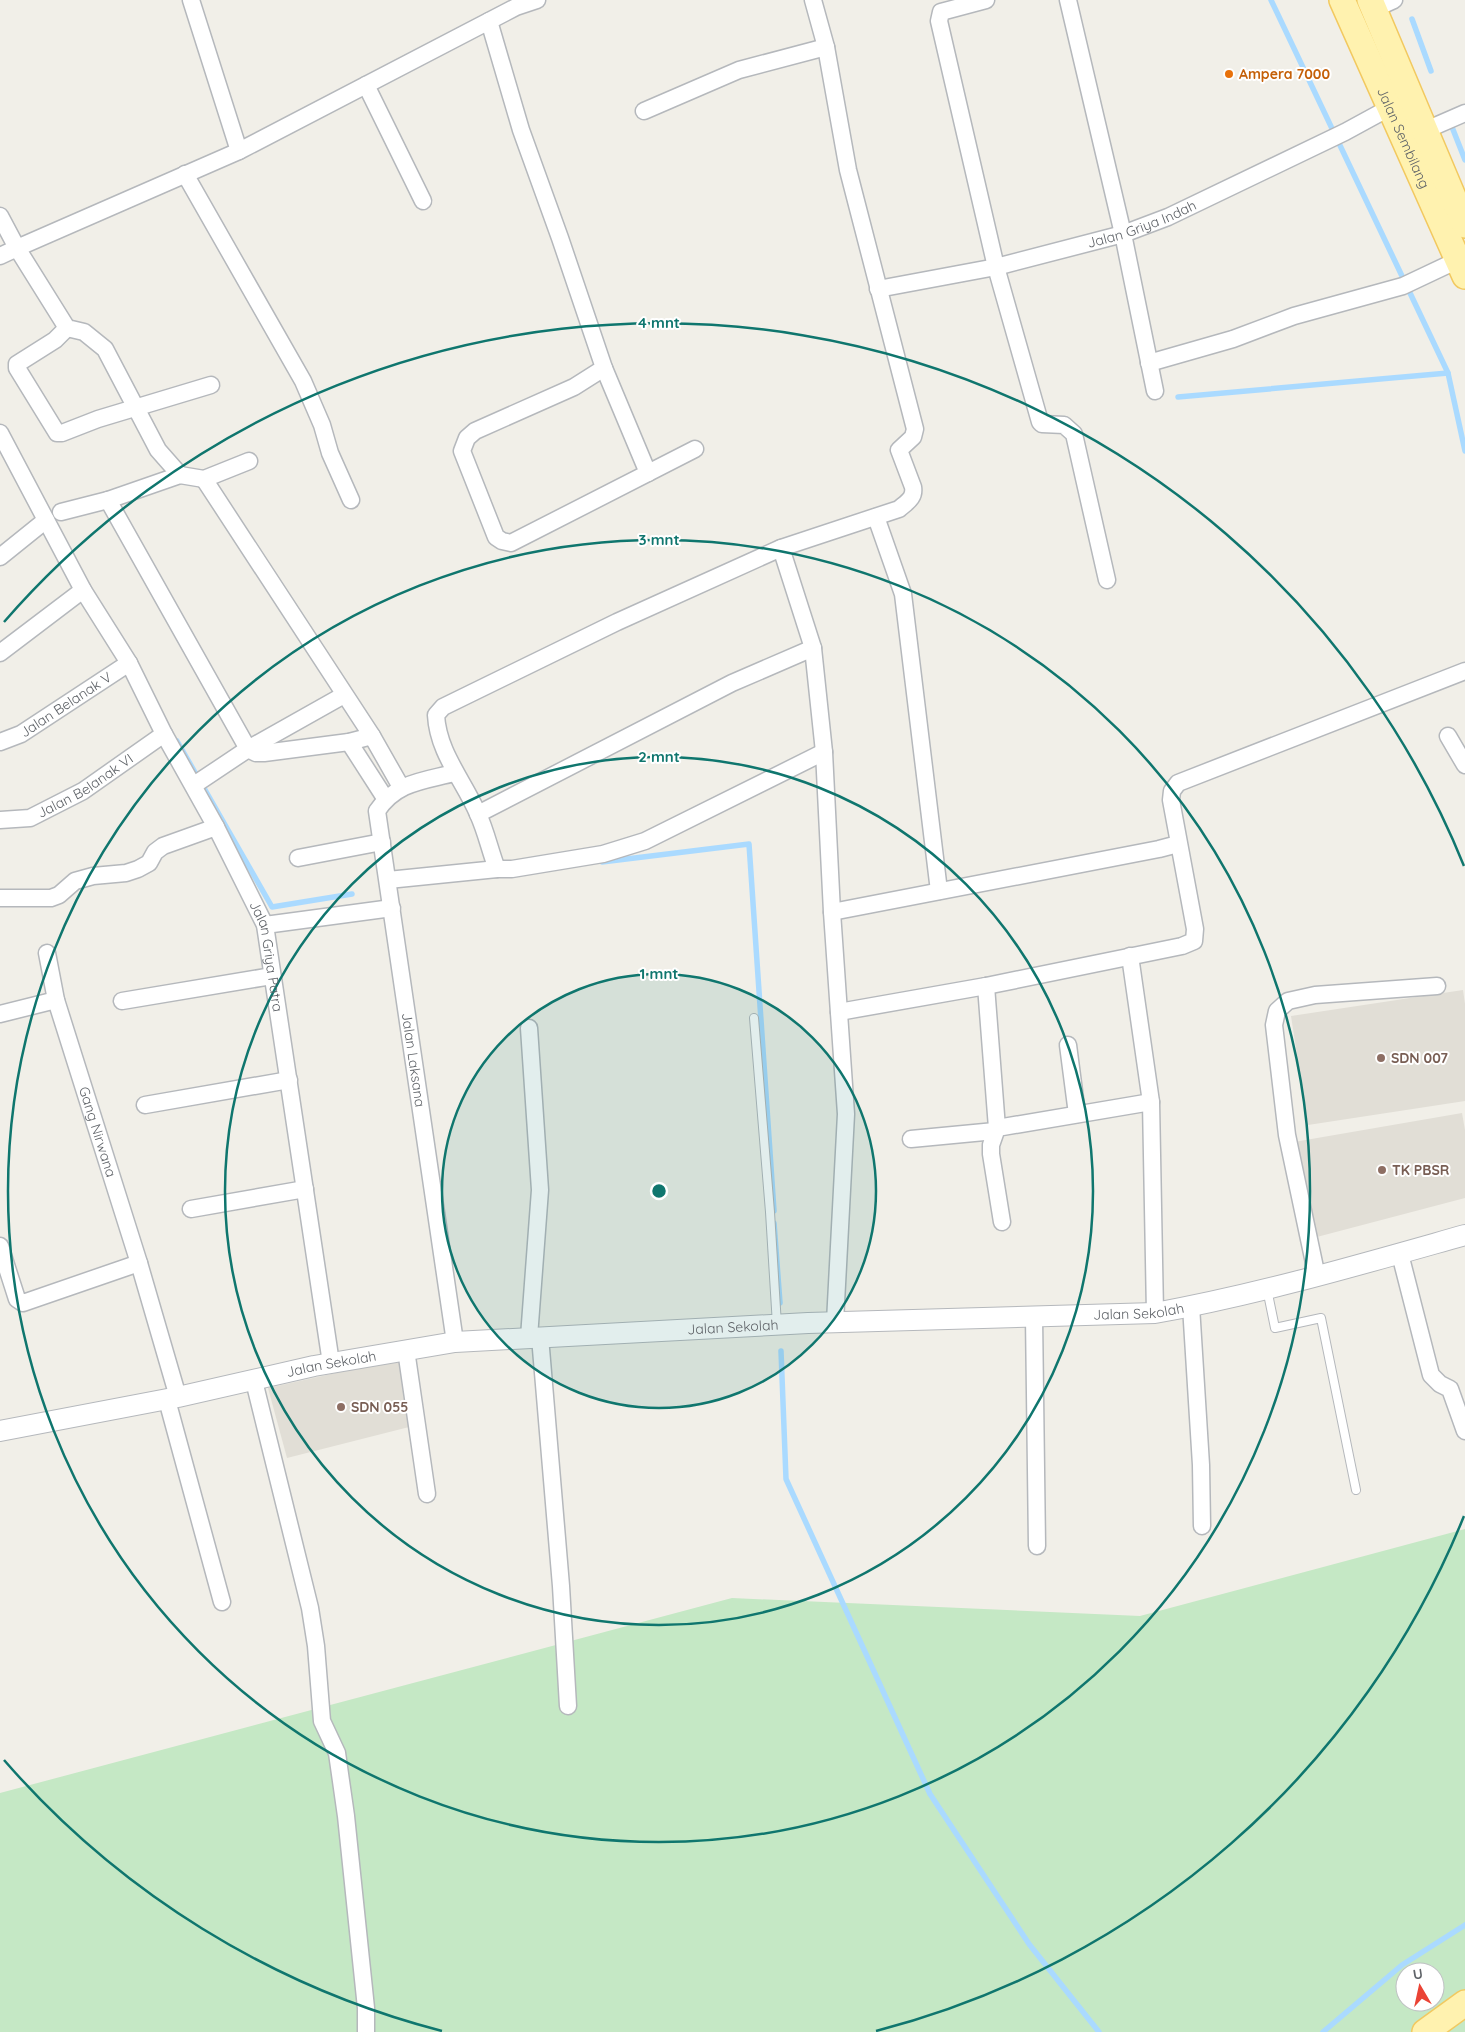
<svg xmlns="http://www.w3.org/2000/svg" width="1465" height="2032" viewBox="0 0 1465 2032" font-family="Quicksand,sans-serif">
<rect width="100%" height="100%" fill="#f1efe8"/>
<g fill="#e1ded6">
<polygon points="1463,990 1465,1004 1465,1101 1308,1125 1291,1016"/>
<polygon points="1462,1113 1465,1130 1465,1198 1313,1238 1294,1142"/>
<polygon points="399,1359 413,1426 287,1458 268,1388"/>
</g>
<path fill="#c5e8c5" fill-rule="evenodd" d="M1465,1529V2032H0V1793L732,1598L1140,1616ZM1405,1972H1435V2002H1405Z"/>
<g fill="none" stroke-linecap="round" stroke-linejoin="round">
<g stroke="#aadaff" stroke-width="5.5">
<polyline points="1271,0 1448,373 1465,451"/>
<polyline points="1412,19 1431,71"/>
<polyline points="1452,127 1465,160"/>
<polyline points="1178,397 1448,373"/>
<polyline points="177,741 272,907 352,894"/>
<polyline points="602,862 749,844 774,1211"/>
<polyline points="774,1223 780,1303"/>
<polyline points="781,1351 786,1479 930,1794 1029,1944 1099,2032"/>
<polyline points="1323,2032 1402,1965 1465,1925"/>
</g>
<defs>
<g id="service">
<polyline points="754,1018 770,1212 777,1325"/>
<polyline points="1267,1289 1275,1328 1321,1318 1356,1490"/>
</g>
<g id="minor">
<polyline points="191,0 239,151"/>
<path d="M813,0L826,47L848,170L915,429L913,437L899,450L913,487C915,498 907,502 899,509L781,548L617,622L443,707L436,715C438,753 464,781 478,814C486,831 490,851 497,869H512L603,854L645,841L824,752"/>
<polyline points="986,0 941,12 939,21 996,267 1040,422 1042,424 1064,425 1074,434 1107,580"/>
<polyline points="1068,0 1123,234 1155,391"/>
<polyline points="1374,9 1394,0"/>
<polyline points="489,21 521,130 560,238 604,368 574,387 475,431 467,438 462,451 496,537 502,541 511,543 695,449"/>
<polyline points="366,85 423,201"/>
<polyline points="644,111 739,70 826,47"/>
<polyline points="1426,130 1465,113"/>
<polyline points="185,174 303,381 322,425 330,453 351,500"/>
<polyline points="0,216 17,248 239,151 516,7 537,0"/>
<polyline points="0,256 17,248 67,328 84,332 105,349 158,450 180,475"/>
<path id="s1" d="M878,289L996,267L1123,234L1168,217L1345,132L1389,108"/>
<polyline points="67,328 55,340 17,364 17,368 57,433 62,433 98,419 211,385"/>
<polyline points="1149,363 1233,339 1294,316 1403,286 1458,260"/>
<polyline points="604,368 648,473"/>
<path id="s2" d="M0,433L83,590L129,663L164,734L216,827L265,925L331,1363"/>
<polyline points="204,479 372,736 401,787"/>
<polyline points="108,500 248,749 256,753 264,753 349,742 372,736"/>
<polyline points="61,512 108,500 180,475 204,479 249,461"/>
<polyline points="876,517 903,594 939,891"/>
<polyline points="781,548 813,648 824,752 832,912 846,1114 835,1322"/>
<polyline points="0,557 46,520"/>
<polyline points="0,653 83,590"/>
<polyline points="1448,736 1465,765"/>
<path id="s3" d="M0,742L21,734L129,663"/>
<polyline points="349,742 385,798"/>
<path id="s4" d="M454,773C423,781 396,782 377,811L455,1342"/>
<polyline points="194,785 248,749 344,695"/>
<polyline points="478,814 732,683 813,648"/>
<path id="s5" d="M0,820L30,818L83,791L164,734"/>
<polyline points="298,858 382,842"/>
<polyline points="388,880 497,869"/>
<polyline points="0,898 51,898 59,895 75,881 93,876 126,873 138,869 149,863 155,852 163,846 216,827"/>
<polyline points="832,912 1159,849 1178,844"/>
<polyline points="265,925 392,908"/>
<path id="s6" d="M47,953L56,1000L139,1263L178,1397"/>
<polyline points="1130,956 1151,1102 1155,1313"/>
<polyline points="986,986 997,1128"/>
<polyline points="122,1001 272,976"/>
<polyline points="839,1012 986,986 1182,946 1194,941 1195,929 1171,800 1172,791 1178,783 1465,671"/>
<polyline points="0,1014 56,1000"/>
<polyline points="529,1028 540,1190 529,1337"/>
<polyline points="1068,1045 1077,1114"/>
<polyline points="145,1105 289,1080"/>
<polyline points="911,1139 995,1131"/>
<polyline points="191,1209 305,1189"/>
<polyline points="1002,1222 991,1154 991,1145 997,1128 1151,1102"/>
<polyline points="0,1246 17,1299 23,1303 139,1263"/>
<polyline points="1400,1254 1431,1375 1440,1384 1450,1389 1465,1431"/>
<polyline points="1317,1277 1287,1135 1274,1025 1277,1011 1288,1001 1315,995 1437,986"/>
<polyline points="1191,1306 1201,1465 1202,1526"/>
<polyline points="1034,1317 1037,1546"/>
<polyline points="540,1337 561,1586 568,1706"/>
<polyline points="406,1350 427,1494"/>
<polyline points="254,1381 310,1608 316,1646 322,1721 337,1753 346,1816 366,2008 366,2032"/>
<polyline points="167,1400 222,1602"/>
</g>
<g id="tertiary">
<path id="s7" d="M0,1431L178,1397L314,1366L455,1342L808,1323L1155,1313C1260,1294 1362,1264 1465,1235"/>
</g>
<g id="primary">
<path id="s8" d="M1342,0L1465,276"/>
<polyline points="1370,0 1465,225"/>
<polyline points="1425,2032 1465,2003"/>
</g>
</defs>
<use href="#service" stroke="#b5b8bc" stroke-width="10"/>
<use href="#minor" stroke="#b5b8bc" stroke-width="19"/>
<use href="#tertiary" stroke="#b5b8bc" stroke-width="22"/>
<use href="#primary" stroke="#f2c960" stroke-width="28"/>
<use href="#service" stroke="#fff" stroke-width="8"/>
<use href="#minor" stroke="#fff" stroke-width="16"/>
<use href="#tertiary" stroke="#fff" stroke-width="20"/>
<use href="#primary" stroke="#fff2af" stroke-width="25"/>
</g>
<circle cx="659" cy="1191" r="217" fill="#0f766e" fill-opacity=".12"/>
<g fill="none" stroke="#0f766e" stroke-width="2.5">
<circle cx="659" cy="1191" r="217"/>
<circle cx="659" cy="1191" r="434"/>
<circle cx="659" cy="1191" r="651"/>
<path d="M1464 1516A868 868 0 0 1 876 2031M442 2031A868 868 0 0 1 4 1760M4 622A868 868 0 0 1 1464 866"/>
</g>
<circle fill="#e8710a" stroke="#fff" stroke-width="2" cx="1229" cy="74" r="5"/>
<g fill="#8d6e63" stroke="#fff" stroke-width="2">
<circle cx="1381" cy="1058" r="5"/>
<circle cx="1382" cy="1170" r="5"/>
<circle cx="341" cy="1407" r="5"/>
</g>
<g text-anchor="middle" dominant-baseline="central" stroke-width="4" stroke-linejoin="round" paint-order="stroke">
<g font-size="14" font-weight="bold" fill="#c56008" stroke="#fff" text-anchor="start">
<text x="1239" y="74">Ampera 7000</text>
</g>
<g font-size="14" fill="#5f6368" stroke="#fff">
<text stroke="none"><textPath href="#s8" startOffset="151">Jalan Sembilang</textPath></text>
<text stroke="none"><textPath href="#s1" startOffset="272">Jalan Griya Indah</textPath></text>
<text stroke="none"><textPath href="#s3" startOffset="76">Jalan Belanak V</textPath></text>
<text stroke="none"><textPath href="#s5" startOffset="94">Jalan Belanak VI</textPath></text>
<text stroke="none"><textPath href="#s2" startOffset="590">Jalan Griya Patra</textPath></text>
<text stroke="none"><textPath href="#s4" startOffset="340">Jalan Laksana</textPath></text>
<text stroke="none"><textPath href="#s6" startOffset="186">Gang Nirwana</textPath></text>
<text stroke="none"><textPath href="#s7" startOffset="1148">Jalan Sekolah</textPath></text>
<text stroke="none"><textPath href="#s7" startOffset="742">Jalan Sekolah</textPath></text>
<text stroke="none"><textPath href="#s7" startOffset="338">Jalan Sekolah</textPath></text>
</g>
<g font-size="14" font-weight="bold" fill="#785e54" stroke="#fff" text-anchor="start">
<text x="1391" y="1058">SDN 007</text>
<text x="1392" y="1170">TK PBSR</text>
<text x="351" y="1407">SDN 055</text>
</g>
</g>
<circle cx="659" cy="1191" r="8" fill="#0f766e" stroke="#fff" stroke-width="2.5"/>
<g font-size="15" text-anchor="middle" font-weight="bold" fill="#0f766e" stroke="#fff" stroke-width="4" stroke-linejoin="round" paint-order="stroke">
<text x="659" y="328">4 mnt</text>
<text x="659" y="545">3 mnt</text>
<text x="659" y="762">2 mnt</text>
<text x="659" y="979">1 mnt</text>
</g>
<g transform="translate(1420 1987) rotate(351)"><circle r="24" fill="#ffffff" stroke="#bfc1c3"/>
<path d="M0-4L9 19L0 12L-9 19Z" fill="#ea4335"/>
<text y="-8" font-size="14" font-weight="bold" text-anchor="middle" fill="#5f6368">U</text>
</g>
</svg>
